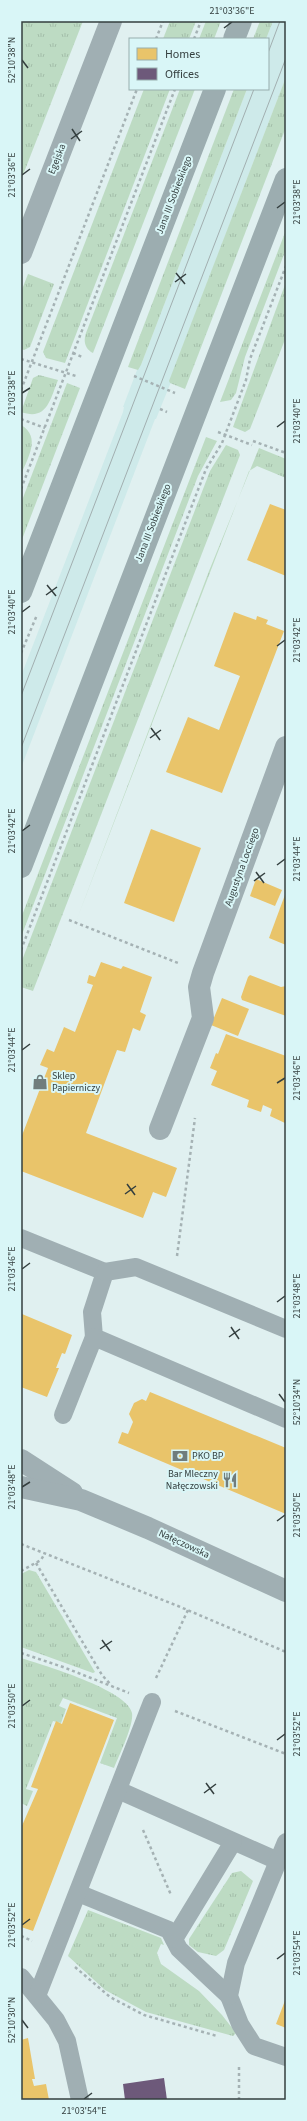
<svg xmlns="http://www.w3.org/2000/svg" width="307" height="2121" viewBox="0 0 307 2121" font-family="'Source Sans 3',sans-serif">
<defs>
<pattern id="grass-tufts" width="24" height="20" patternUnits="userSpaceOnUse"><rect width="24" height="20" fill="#bddbc3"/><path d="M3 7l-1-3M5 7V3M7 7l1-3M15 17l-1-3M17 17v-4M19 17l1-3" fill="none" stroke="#a3bda9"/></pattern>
</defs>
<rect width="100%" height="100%" fill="#e0f0f0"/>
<polygon fill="#ceeaea" points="273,21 286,21 286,77 170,380 171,382 156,419 155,419 21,768 21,676 123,412 124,407 123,407 137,370 141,365 247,89 268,89 268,39 266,39"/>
<g fill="url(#grass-tufts)">
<polygon points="21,21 83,21 21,180"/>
<polygon points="170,21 196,21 189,39 163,39"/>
<polygon points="206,21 221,21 214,39 199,39"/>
<polygon points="260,21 273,21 266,39 253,39"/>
<polygon points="286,77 286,127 185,389 170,383 169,381"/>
<polygon points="144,89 170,89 65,363 46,358 43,352"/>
<path d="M180,89H195L93,353C85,349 83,341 86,333Z"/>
<polygon points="234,89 247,89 141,365 138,370 128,367"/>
<polygon points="286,230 286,249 245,357 236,393 231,400 220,402"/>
<polygon points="28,274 54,284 30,347 24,350 21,349 21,292"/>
<polygon points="286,282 286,337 250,429 245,432 233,427"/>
<path d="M39,375L58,380C50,400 47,421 21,412L33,378Z"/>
<polygon points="67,383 80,388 21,542 21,503"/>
<path d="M21,425C42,437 27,459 21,475Z"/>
<polygon points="206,437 217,441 198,476 21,937 21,918"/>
<polygon points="226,445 238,450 240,455 33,991 21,987 21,963 210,471"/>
<polygon points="259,448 286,459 286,478 257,466 249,471 77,919 209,571"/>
<polygon points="29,1570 36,1572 95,1672 93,1673 21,1647 21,1574"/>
<path d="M21,1658C43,1665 128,1690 132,1713C134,1725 119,1755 114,1768L100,1763L117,1718L63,1698L59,1706L66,1709L61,1723L53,1721L26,1789L33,1791L27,1806L21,1803Z"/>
<polygon points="241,1871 253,1881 224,1950 216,1956 198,1952 189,1945 189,1939 232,1873"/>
<polygon points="88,1910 161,1938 164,1945 161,1944 157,1953 161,1964 199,1991 222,2015 236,2033 233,2036 146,2012 105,1990 68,1956"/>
</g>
<g fill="#e9c46a">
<polygon points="270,504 286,510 286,576 247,560"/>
<polygon points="234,612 256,620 257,616 268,620 266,624 284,631 222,793 166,772 188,717 219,730 240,676 214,666"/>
<polygon points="151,829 201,848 174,922 124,903"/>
<polygon points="256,879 282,890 275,906 250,896"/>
<polygon points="286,892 286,945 269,938"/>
<polygon points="101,962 121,969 123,966 152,977 140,1012 146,1015 140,1031 133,1028 125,1052 117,1050 86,1133 177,1168 166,1197 153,1192 143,1218 21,1171 21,1138 48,1068 40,1065 47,1049 54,1052 64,1027 75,1032 93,985 87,983 89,975 95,977"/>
<polygon points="250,975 281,987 286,986 286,1016 242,1000 241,997 248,977"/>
<polygon points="222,998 249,1009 238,1036 211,1025"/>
<polygon points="226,1034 286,1056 285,1123 270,1116 272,1109 263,1105 261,1112 247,1107 249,1100 211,1085 217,1071 210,1068 216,1053 218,1054"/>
<polygon points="22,1314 72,1335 65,1354 62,1353 56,1368 59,1368 47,1397 21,1387"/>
<polygon points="150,1392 286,1448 286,1514 118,1443 122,1432 128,1434 133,1422 129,1414 134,1403 142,1399 146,1401"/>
<polygon points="70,1703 114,1720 33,1931 21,1927 21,1828 38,1789 31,1787 56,1721 62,1724"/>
<polygon points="286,1998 286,2028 276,2024"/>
<polygon points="28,2038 35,2079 32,2079 34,2086 46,2084 49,2100 21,2100 21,2040"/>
</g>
<polygon fill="#6d597a" points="164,2078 167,2100 125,2100 123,2084"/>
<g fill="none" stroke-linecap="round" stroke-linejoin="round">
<g stroke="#a5b2b4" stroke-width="2.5" stroke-dasharray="3 3" stroke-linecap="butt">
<polyline points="156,39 163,21"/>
<polyline points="194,39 201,21"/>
<polyline points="73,353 82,357"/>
<polyline points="21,359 76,376"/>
<polyline points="134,376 175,393"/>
<polyline points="21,390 137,89"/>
<polyline points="160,409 167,412"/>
<polyline points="21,419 45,428"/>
<polyline points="218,432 252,445"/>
<polyline points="253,441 286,453"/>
<polyline points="21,489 175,89"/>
<polyline points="21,653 37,615"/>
<polyline points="69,920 178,963"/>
<polyline points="21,950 206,469 222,443 246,380 250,359 286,266"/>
<polyline points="177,1256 195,1118"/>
<polyline points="21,1544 178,1606 286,1652"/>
<polyline points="36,1563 102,1675 111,1685"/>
<polyline points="21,1571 41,1560 45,1553"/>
<polyline points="21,1653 63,1667 129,1693"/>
<polyline points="156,1678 188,1610"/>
<polyline points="175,1711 286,1754"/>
<polyline points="143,1830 171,1895"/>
<polyline points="21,1936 32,1941"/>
<polyline points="75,1967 110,1997 144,2015 217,2036"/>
<polyline points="239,2100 239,2067"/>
</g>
<g stroke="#a0afb3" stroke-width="18">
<polyline points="21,1238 105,1272 92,1312 94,1337 286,1419"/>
<polyline points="105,1272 136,1267 286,1329"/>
<polyline points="63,1415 94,1337"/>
<polyline points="118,1790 278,1861"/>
<polyline points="286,1842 236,1963 229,1996 240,2024 254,2046 286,2057"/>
<polyline points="78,1893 169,1930 179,1949 229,1996"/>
<polyline points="174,1939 233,1842"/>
<polyline points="21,1977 56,2020 67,2041 80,2100"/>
<polyline points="37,1996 152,1702"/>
</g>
<g stroke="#a0afb3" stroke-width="22">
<polyline points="21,253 111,21"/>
<polyline points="160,1129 203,1018 199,987 203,973 286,747"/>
</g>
<g stroke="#a0afb3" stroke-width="22">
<polyline points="21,1460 72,1493"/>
<polyline points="21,1487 81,1500 148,1528 286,1591"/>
</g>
<g stroke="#9cadb0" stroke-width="22">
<polyline points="234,39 241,21"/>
<polyline points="21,592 215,89"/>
<polyline points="21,867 286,179"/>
</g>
<g stroke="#a2afb0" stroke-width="1">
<polyline points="268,53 280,21"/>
<polyline points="21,696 254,89"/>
<polyline points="21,748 286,58"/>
</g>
</g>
<path fill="none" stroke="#343f3f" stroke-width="1.5" d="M224,28L232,22M22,60L28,68M72,129L80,141M71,139L82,131M22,175L30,169M277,208L285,202M176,273L185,284M175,282L186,274M22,393L30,388M277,427L285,421M47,585L56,596M46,595L57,587M22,612L30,606M277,646L285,640M151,728L160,740M150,738L161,730M22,831L30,825M277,865L285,859M256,872L264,883M254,881L265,873M22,1050L30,1044M277,1083L285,1078M127,1184L135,1195M125,1194L136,1186M22,1269L30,1263M277,1302L285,1296M231,1327L239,1339M229,1337L240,1329M279,1394L285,1402M22,1487L30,1482M277,1521L285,1515M102,1640L110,1651M100,1649L112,1641M22,1706L30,1700M277,1740L285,1734M206,1783L214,1794M204,1793L216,1784M22,1925L30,1919M277,1959L285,1953M22,2020L28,2028M84,2099L92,2093"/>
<defs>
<symbol id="shop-bare" viewBox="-9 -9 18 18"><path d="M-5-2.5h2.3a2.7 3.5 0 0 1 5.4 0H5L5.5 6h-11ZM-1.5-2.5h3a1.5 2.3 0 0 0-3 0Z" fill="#707d7d" stroke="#d9f6f7" stroke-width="2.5" paint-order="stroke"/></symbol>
<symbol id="bank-bare" viewBox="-9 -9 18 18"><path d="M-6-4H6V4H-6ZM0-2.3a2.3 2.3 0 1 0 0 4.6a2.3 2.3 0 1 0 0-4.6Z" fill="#707d7d" stroke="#d9f6f7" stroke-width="2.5" paint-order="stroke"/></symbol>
<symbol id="restaurant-bare" viewBox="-9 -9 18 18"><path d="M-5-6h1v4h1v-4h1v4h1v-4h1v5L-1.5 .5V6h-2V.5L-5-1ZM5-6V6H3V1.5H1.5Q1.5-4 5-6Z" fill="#707d7d" stroke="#d9f6f7" stroke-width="2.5" paint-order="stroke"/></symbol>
</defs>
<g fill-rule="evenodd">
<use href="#shop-bare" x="29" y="1071" width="22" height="22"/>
<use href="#bank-bare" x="169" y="1445" width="22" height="22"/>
<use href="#restaurant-bare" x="219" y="1469" width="22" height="22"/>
</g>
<g text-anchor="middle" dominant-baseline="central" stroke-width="4" stroke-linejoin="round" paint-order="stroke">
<g font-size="10" fill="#343f3f" stroke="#d9f6f7">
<text transform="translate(57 159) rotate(-69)">Egejska</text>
<text transform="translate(174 195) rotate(-69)">Jana III Sobieskiego</text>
<text transform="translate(153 523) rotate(-69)">Jana III Sobieskiego</text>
<text transform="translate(242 867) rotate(-70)">Augustyna Locciego</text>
<text transform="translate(184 1544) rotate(25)">Nałęczowska</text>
</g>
<g font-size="10" fill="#343f3f" stroke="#d9f6f7" text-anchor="start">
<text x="52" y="1076">Sklep<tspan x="52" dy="12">Papierniczy</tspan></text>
<text x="192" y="1456">PKO BP</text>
<text x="218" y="1474" text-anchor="end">Bar Mleczny<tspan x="218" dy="12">Nałęczowski</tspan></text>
</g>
</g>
<rect width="307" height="2121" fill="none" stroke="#d9f6f7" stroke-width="44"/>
<rect x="129" y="38" width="140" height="52" fill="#d9f6f7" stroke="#97adad"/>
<rect x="137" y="48" width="20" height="12" fill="#e9c46a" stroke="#97adad"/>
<text x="165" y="58" font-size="12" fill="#343f3f">Homes</text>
<rect x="137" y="68" width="20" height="12" fill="#6d597a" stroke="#97adad"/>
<text x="165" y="78" font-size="12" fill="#343f3f">Offices</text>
<rect x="22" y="22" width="263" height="2077" fill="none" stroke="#343f3f" stroke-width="1.5"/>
<g font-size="10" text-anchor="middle" fill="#343f3f">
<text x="232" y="14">21°03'36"E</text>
<text transform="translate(11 60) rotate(-90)" y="4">52°10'38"N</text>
<text transform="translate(11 175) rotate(-90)" y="4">21°03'36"E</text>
<text transform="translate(296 202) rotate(-90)" y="4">21°03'38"E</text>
<text transform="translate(11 393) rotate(-90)" y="4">21°03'38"E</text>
<text transform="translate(296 421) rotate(-90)" y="4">21°03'40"E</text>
<text transform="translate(11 612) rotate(-90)" y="4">21°03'40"E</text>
<text transform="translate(296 640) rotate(-90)" y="4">21°03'42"E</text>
<text transform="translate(11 831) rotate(-90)" y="4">21°03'42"E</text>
<text transform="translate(296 859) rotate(-90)" y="4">21°03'44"E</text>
<text transform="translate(11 1050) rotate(-90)" y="4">21°03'44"E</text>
<text transform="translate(296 1078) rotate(-90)" y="4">21°03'46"E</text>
<text transform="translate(11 1269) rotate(-90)" y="4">21°03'46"E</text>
<text transform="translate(296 1296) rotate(-90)" y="4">21°03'48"E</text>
<text transform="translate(296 1402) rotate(-90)" y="4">52°10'34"N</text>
<text transform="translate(11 1487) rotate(-90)" y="4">21°03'48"E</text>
<text transform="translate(296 1515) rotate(-90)" y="4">21°03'50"E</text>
<text transform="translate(11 1706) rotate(-90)" y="4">21°03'50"E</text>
<text transform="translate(296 1734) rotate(-90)" y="4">21°03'52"E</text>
<text transform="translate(11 1925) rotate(-90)" y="4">21°03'52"E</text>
<text transform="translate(296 1953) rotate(-90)" y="4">21°03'54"E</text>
<text transform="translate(11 2020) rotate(-90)" y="4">52°10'30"N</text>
<text x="84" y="2114">21°03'54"E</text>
</g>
</svg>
